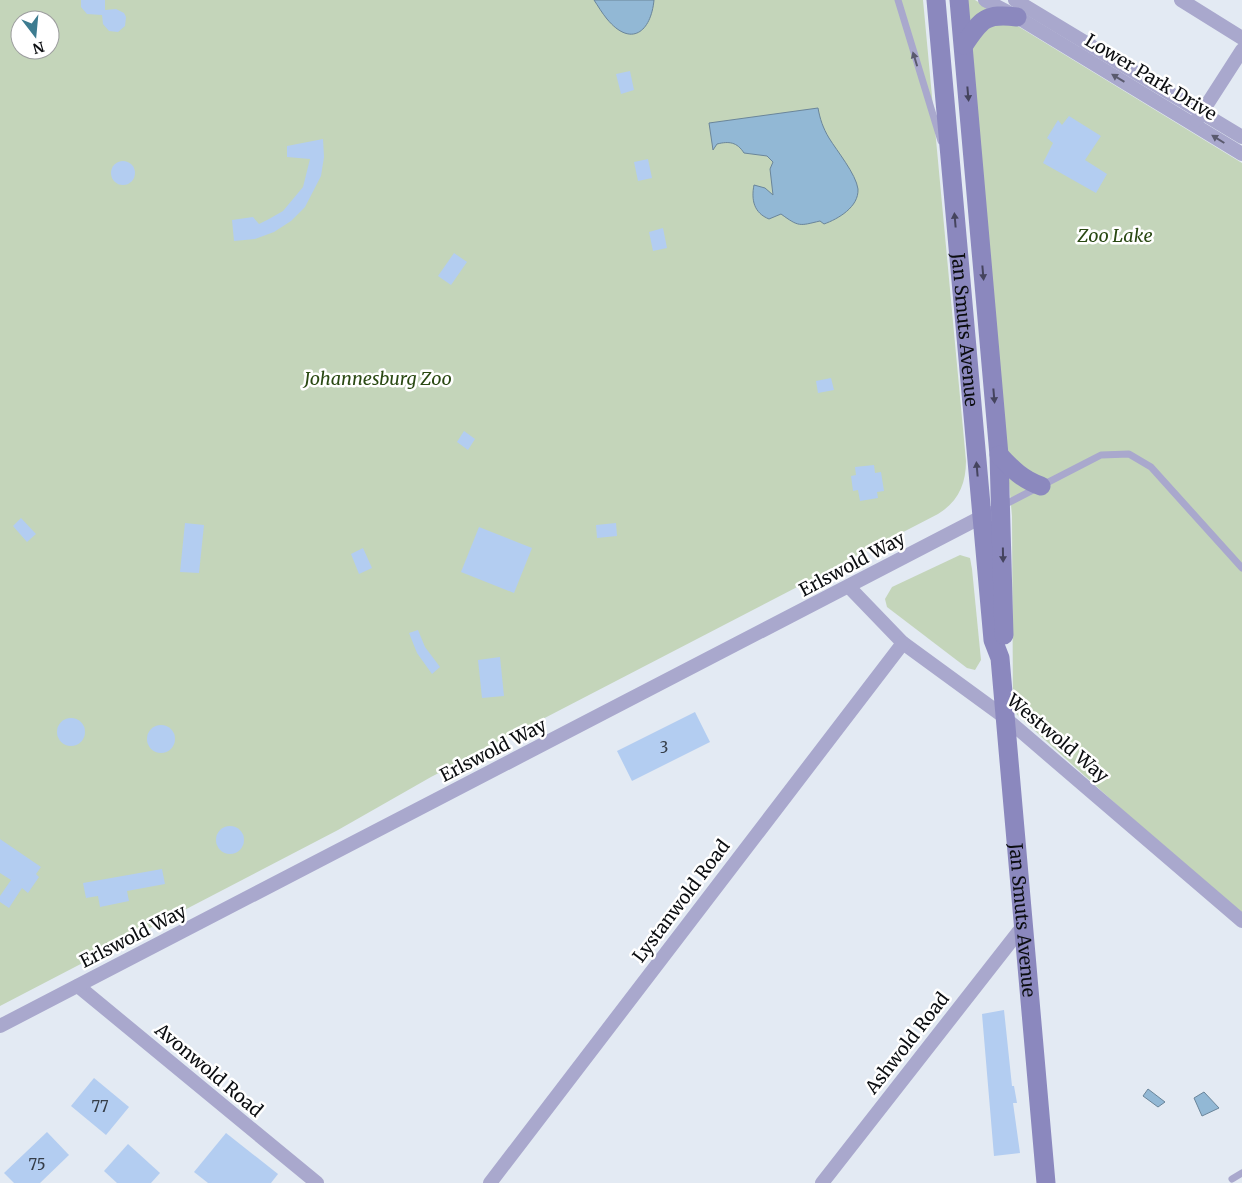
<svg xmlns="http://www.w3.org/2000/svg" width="1242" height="1183" viewBox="0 0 1242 1183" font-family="Merriweather,serif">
<rect width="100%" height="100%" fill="#e3eaf3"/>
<g fill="#c4d5ba" fill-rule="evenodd">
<path d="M0,0H923L966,461C966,484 958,502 938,514L431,777L338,830L0,1006ZM20,20H50V50H20Z"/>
<polygon points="965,0 975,0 1242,163 1242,918 1013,711 1012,516"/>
<polygon points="960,555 970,558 972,569 981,660 975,670 967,668 887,607 885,599 892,587"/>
</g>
<g fill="#92b8d5" stroke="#6a859a">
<path d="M594,0H654C651,32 631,48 607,19C602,13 598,6 594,0Z"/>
<path d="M818,108C820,119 823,128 829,138C837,151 856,174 858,189C859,207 838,219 824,224L820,221C799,226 799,227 781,214L769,219C754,213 751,200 754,185L765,188L773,195L770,169L773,162L767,156L744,153C737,142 729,141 717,144L713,150L709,123Z"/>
<polygon points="1148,1089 1165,1102 1158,1107 1143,1096"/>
<polygon points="1204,1092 1219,1108 1202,1116 1194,1098"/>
</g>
<g fill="#b3cdf1">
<polygon points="81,0 105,0 105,10 116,9 124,13 126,17 125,26 118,32 109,31 103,24 102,15 87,14 81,7"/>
<polygon points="630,71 634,90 621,94 616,74"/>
<polygon points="1069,116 1101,136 1085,160 1107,174 1096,193 1043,163 1053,143 1047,138 1058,120 1062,125"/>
<polygon points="323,139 324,157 321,176 305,207 291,221 274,232 255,239 234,241 232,220 253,217 259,224 269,219 283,211 303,187 310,159 287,157 287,146"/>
<polygon points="648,159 652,178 638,181 634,162"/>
<circle cx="123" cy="173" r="12"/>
<polygon points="663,228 667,248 653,251 649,232"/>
<polygon points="454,253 467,262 451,285 438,276"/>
<polygon points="831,378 834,390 818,393 816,381"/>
<polygon points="464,431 475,439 468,450 457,442"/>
<polygon points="874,465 875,473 881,472 884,491 877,492 878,498 860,501 858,490 853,491 851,476 856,475 855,467"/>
<polygon points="21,518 36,534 27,542 13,526"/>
<polygon points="185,523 204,525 199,573 180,572"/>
<polygon points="616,523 617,536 597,538 596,525"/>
<polygon points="479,527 532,548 514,593 461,572"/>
<polygon points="363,548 372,568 359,574 351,554"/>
<polygon points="418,630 425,647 440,667 432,674 417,653 409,633"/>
<polygon points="500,657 504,696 482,698 478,660"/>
<polygon points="695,712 710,742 632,781 617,751"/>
<circle cx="71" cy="732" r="14"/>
<circle cx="161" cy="739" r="14"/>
<circle cx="230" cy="840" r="14"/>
<polygon points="0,839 41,867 36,874 39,877 28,893 22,888 9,908 0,902 0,896 11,880 0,873"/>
<polygon points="162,869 165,884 127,891 129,901 100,907 98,896 86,898 83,883"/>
<polygon points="1004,1010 1012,1086 1014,1086 1017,1103 1013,1103 1020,1153 994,1156 982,1014"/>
<polygon points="94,1078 129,1107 106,1135 71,1106"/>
<polygon points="47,1132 69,1155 40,1183 14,1183 4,1173"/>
<polygon points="226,1133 278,1174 271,1183 208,1183 194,1172"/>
<polygon points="128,1144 160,1173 151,1183 117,1183 104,1171"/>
</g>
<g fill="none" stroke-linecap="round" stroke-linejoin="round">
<g stroke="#a9a8cd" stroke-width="7">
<polyline points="898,0 941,141"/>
<polyline points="1002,506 1101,455 1129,454 1151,467 1242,568"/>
<polyline points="1232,1179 1242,1173"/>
</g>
<g stroke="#a9a8cd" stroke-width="14">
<polyline points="985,0 1017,17 1242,154"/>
<polyline points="1015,0 1242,137"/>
<polyline points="1181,0 1242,38"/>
<polyline points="1197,120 1242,50"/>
<polyline points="849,587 903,643 1003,716 1242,921"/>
<polyline points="78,986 317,1183"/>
<polyline points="0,1026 989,513"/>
<polyline points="490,1183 903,643"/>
<polyline points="822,1183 1023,926"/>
</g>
<g stroke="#8b88be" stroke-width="19">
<path id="s1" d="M936,0L993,640L1000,658L1046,1183"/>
<polyline points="959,0 999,455 1004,635"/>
<path d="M964,45C981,19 986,13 1017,17"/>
<path d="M999,455C1012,469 1023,480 1041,486"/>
</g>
</g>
<defs><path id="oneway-solid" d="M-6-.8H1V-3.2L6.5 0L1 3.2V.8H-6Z" transform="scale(1.25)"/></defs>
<g fill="#5a5a6e">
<use href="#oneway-solid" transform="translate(915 59) rotate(-107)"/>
<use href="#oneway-solid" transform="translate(1118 78) rotate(-149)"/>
<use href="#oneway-solid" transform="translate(1218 139) rotate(-148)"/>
</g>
<g fill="#45445e">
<use href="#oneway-solid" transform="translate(968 94) rotate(85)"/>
<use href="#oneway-solid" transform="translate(955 220) rotate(-95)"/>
<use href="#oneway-solid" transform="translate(983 273) rotate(85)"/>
<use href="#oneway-solid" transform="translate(994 396) rotate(85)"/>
<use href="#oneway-solid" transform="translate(977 469) rotate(-95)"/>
<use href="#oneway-solid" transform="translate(1003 555) rotate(89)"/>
</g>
<g text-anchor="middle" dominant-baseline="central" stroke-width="5" stroke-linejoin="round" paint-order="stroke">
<g font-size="15" fill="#353d48">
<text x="664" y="747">3</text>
<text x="100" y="1106">77</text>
<text x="37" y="1164">75</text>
</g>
<g font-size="18" fill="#0b0d10" stroke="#fff">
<text transform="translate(1151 77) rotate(31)">Lower Park Drive</text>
<text stroke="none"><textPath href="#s1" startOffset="331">Jan Smuts Avenue</textPath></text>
<text transform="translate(852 564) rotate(-28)">Erlswold Way</text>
<text transform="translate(1058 738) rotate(40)">Westwold Way</text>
<text transform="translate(493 750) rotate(-27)">Erlswold Way</text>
<text transform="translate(681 901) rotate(-53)">Lystanwold Road</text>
<text stroke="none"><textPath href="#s1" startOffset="925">Jan Smuts Avenue</textPath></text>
<text transform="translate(133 936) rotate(-27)">Erlswold Way</text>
<text transform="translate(907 1043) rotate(-52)">Ashwold Road</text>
<text transform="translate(209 1070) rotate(40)">Avonwold Road</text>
</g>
<g font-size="18" font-style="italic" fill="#2a4913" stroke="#fff">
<text x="1115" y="235">Zoo Lake</text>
<text x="378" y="378">Johannesburg Zoo</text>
</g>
</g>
<g transform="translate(35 35) rotate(164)"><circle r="24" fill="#ffffff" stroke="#9d9e9f"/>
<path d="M0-4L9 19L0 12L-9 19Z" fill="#3d7c90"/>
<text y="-8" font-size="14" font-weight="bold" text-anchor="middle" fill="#0b0d10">N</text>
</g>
</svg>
